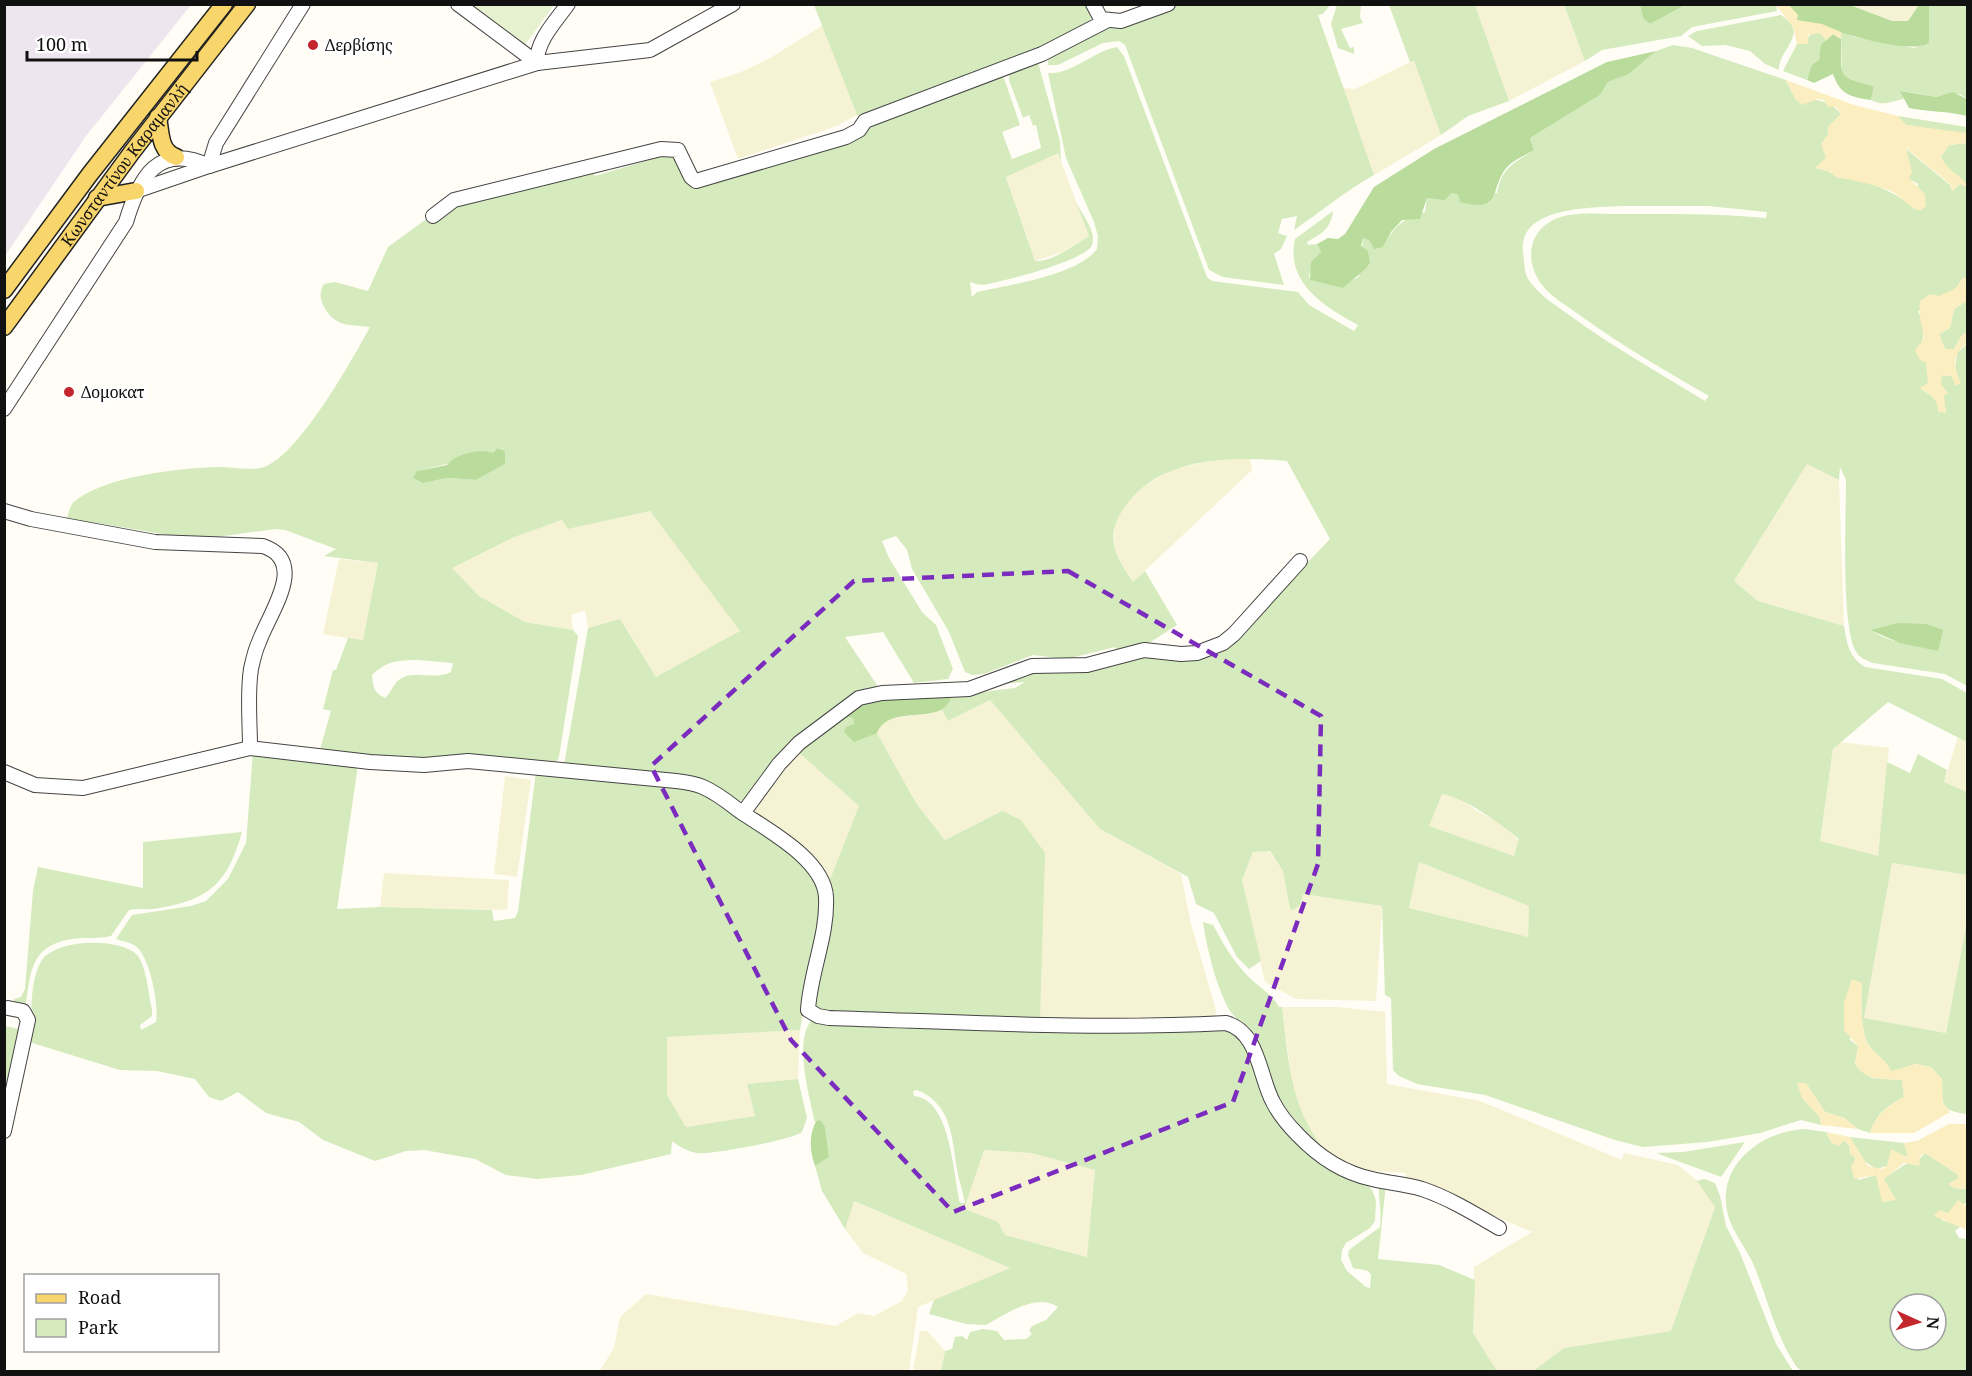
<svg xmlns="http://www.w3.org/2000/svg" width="1972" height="1376" viewBox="0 0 1972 1376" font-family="'Noto Serif',serif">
<rect width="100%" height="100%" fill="#fffdf5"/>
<polygon fill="#eee6ef" points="5,4 191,5 86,136 5,256"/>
<g fill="#f6f3d4">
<polygon points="1475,5 1564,5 1585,61 1509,101"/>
<polygon points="1850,5 1919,5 1908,21 1892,21"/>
<polygon points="823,25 857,115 837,126 738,159 710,82 741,72 770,58"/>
<polygon points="1414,60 1441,135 1374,175 1343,88 1355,89"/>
<polygon points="1058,153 1089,236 1063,252 1035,261 1006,176"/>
<polygon points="1250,458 1252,470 1133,582 1115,556 1114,522 1134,493 1170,470 1219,459"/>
<polygon points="1807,464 1839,480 1844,626 1758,601 1734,581"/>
<polygon points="650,511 741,631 656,677 620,619 588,628 585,610 571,615 573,630 525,622 479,596 451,568 512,538 563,520 568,529"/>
<polygon points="339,559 378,563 363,641 323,634"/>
<polygon points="990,700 1100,829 1181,874 1191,924 1216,1010 1215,1017 1209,1023 1040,1021 1002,811 945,840 916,803 877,733 879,726 889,719 942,710 948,721"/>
<polygon points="1958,737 1967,742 1967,792 1944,782"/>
<polygon points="1840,742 1889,748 1878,857 1820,842 1833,749"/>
<polygon points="797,751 859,806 827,887 753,816 752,808"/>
<polygon points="505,776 531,780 517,877 494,874"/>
<polygon points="1442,794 1460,797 1475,810 1498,822 1519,840 1514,856 1428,826"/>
<polygon points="1269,851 1283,871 1290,909 1303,894 1382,906 1376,1001 1296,999 1265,982 1242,880 1253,852"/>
<polygon points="1419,862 1529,906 1528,938 1409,908"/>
<polygon points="1892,863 1967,875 1967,921 1946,1033 1864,1018"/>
<polygon points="384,873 509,880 507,910 380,907"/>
<polygon points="1282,1007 1337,1007 1385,1012 1387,1084 1480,1101 1622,1160 1624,1153 1678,1165 1699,1182 1715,1206 1671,1331 1564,1348 1533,1371 1497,1371 1473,1333 1474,1267 1532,1232 1419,1184 1406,1182 1406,1173 1355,1170 1322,1147 1309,1129 1293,1090"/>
<polygon points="800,1030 798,1079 747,1084 755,1116 686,1127 667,1095 666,1037"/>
<polygon points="984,1150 1031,1153 1095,1170 1088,1257 1005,1235 963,1209"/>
<polygon points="853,1201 1011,1268 918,1307 909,1371 599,1372 614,1348 620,1317 646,1294 836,1326 858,1313 874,1316 902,1301 908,1290 906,1274 863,1253 845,1229"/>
<polygon points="920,1331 927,1331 945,1351 941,1371 913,1371"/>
</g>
<g fill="#d5ebbd" fill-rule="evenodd">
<polygon points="1088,4 1091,17 1089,25 1036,53 861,117 857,115 814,5"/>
<polygon points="1776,4 1777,11 1692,27 1681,36 1602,50 1585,61 1564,5 1640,5 1643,18 1650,24 1685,5"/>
<path d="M1176,5H1330L1323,14L1318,15L1374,175C1345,191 1322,211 1294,230L1297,216L1282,219L1278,233L1287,236L1281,249L1274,254L1284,285L1223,277L1209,270L1125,45L1119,41L1103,43L1058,65H1048V54L1103,25L1119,24Z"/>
<polygon points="1337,5 1361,5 1360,17 1363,23 1341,29 1350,48 1354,47 1354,54 1338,48 1331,24"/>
<polygon points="1389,5 1475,5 1509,101 1468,116 1441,135 1414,61 1410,62"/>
<path d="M1929,5H1967V99L1960,94L1938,97L1901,91L1904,99C1890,101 1885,107 1871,100L1874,86L1846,80L1842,75L1841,32L1851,36L1914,48L1929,43Z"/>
<path d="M1781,15C1811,34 1778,49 1779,70L1765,64L1750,51L1725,45L1702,46L1688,36L1697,31Z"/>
<path d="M1813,32L1820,33L1826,40C1821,46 1822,51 1819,58C1817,67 1809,71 1807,80L1783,71L1797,44L1803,43Z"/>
<path d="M1673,45L1692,48L1786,80L1796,100C1816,99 1828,99 1841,114L1828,127L1827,158L1815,168L1828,171L1838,178C1859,176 1901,194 1914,209L1918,184L1908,178L1905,148L1950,185L1952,191L1960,184L1967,187V278H1963L1956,288L1918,311C1923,322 1926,334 1921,345L1929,373L1928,383L1921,389L1932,396L1946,412L1940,384L1942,375L1951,376L1955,370L1957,353L1967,344V686L1945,674L1873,663C1866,660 1859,658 1855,650C1841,621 1846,517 1846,480L1840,467L1839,480L1807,464L1734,581L1758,601L1844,626C1847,644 1849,657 1865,667L1942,679L1967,693V742L1888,702L1833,749L1820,841L1878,856L1887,762L1910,773L1918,754L1947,770L1944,782L1967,792V875L1892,863L1864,1018L1946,1033L1967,921V1114C1941,1111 1941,1104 1942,1079L1931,1067L1916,1064L1891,1072C1886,1059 1878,1057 1870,1047C1860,1035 1861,1000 1862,983L1850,1040L1858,1046L1855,1064L1872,1078L1902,1080L1904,1097C1887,1106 1876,1114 1870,1133L1858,1129L1844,1118L1825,1112L1806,1083L1802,1098L1820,1117L1821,1125L1801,1120L1760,1133L1708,1142L1643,1147L1615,1140L1485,1095L1417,1084L1399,1076L1393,1070L1391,998L1385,995L1382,906L1303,894L1300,905L1293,910L1290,909L1283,871L1270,851L1253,852L1242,880L1261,961L1249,969L1237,957L1214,913L1196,904L1188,877L1100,829L990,700L948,721L942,710L951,700L948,696L1015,688L1025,682L990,685L1006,677L1136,655H1162L1238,636L1330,539L1287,461C1230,456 1159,456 1124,508C1104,536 1115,556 1133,582L1145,571L1177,625L1149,643L1151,647L1117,651L1115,647L1067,659L1033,655L984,674L972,675L965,672L949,632L912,569L907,550L896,536L882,541L889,558L922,612L936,625L953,669L948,679L914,683L883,632L845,637L881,691L853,697L744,801L732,799L720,791L564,765L588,628L620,619L656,677L740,631L650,511L568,529L562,520L512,538L452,568L479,596L525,622L573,630L578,636L559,757L555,765L457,755L437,759L319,753L331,711L323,709L333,670H336L348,638L363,640L378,563L324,556L336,549L285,530L275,529L217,537L174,536L97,523L66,522C68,516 69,506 74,502C104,476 180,468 219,467C232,467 252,471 264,467C299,455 352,360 370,327C349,324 336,328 324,307C320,299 319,292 324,284L335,282L368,291L388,247L447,204L591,168L595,176L676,152L689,181L867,125L1002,72L1020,125L1002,132L1012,159L1041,148L1036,125L1033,126L1029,115L1023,118L1009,80V70L1037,59L1060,141L1061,161L1058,153L1006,177L1035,261C1053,262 1074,245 1089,236L1076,202C1082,214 1097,232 1092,245C1087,260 1005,281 988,284C981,286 976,284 970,282L972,297L977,292C1009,285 1078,275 1097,249L1098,236L1094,222L1066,158L1048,73C1072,75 1093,51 1117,47L1124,56L1207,277L1212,281L1298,292L1309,305L1354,331L1358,325C1325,307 1285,283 1295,239L1333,211C1331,229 1321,234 1307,242L1308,245L1317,244L1321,252L1309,275L1310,280L1343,287L1351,280L1359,277L1363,238L1383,247C1394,226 1403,219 1425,212L1427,198L1451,193H1497C1502,167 1513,164 1534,150L1530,138L1600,95L1608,82L1629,74L1656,51ZM1623,206H1708L1767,212L1766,218C1716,213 1667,214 1616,214C1597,214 1571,211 1553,220C1526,234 1526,264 1542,285C1551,297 1566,305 1578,314C1619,344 1664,370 1709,396L1705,401C1658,372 1609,345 1565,312C1552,303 1537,293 1528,279C1524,272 1524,260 1523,252C1518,206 1592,208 1623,206ZM499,448L505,451V464L476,480L447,478L423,483L417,471L493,453ZM1897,623L1938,651C1915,644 1891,644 1871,630ZM418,660L453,663L451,672C435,681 415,669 400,679C393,684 391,693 385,698C374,693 373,687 372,675C386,661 399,660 418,660ZM1442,794C1464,797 1501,824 1519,839L1514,856L1429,826ZM1419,862L1529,906L1528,937L1409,908Z"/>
<polygon points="1898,116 1967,127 1967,135 1906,125"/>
<polygon points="1967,143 1967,185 1946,168 1941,157 1949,145"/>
<polygon points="1967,301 1967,331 1960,338 1954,349 1945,349 1939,334 1950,328 1954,309"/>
<polygon points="849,717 853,718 854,724 850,727 871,734 877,733 916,803 945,840 1002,811 1021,820 1045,853 1040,1021 835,1014 815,1009 827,887 859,806 797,751 814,734"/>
<path d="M253,752L358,765L337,909L380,907L492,910L494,921L515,918L518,911L536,772L675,785L703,792L799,859L813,873L823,894L800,1030L667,1037V1095L686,1127L755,1116L747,1084L798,1079L807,1118L802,1132C792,1140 710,1155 697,1153C687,1151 680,1147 672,1141L671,1154L581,1175L537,1179L506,1175L475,1159L424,1150L406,1151L375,1161L323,1140L299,1122L266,1113L238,1092L221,1101L209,1097L195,1079L157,1071L120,1070L29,1042C33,1015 28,983 42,960C56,939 120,937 137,955C147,967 148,993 152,1009V1016L140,1025L141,1030L156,1022C159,1005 150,954 134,945C129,942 121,941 116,939L132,915L191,906L206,901L228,879L246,843Z"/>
<path d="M242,832C227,885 208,901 153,909C145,910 137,908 129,910L111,936C98,939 85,937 72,939C28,946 31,975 25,1010L15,1006L14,999L21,997L25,989L33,891L38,867L143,888V842Z"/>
<path d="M1203,922L1213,925C1223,943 1231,958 1245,973C1255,985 1272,993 1279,1007H1282C1289,1061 1289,1102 1322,1147C1266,1113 1279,1087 1253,1038C1246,1025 1232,1017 1227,1006C1215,982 1207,949 1203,922Z"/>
<path d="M812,1020L1227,1029L1244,1039L1271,1106L1335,1168L1369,1186L1373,1192L1376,1201L1375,1221L1370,1228L1346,1243L1342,1250L1341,1260L1347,1271L1366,1287L1370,1288L1371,1275L1368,1271L1353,1268L1348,1255L1349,1250L1380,1227C1382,1212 1378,1198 1379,1184H1386L1378,1259L1439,1265L1475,1280L1473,1333L1497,1371H941L945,1351L952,1349L955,1337L962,1336L967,1340L970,1332L983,1329L997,1331L1004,1340L1026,1339L1032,1334L1029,1331L1032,1326L1046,1320L1058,1307C1036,1292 1005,1315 986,1325L966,1324L929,1314L934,1300L1010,1268L854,1201L845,1229L822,1191L815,1166L829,1157L825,1127L817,1120L815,1123C810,1099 793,1039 812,1020ZM917,1090C952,1104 952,1138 957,1170C959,1181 963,1192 965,1203H960C953,1174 951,1099 914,1096L913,1091ZM984,1150L1031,1153L1095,1170L1087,1257L1005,1235L998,1222L964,1209Z"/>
<polygon points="5,1026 23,1030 5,1115"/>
<path d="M1805,1129L1826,1132L1832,1143L1843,1140C1857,1149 1856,1165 1858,1180L1876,1175L1891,1191L1883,1179L1909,1162L1914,1165L1925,1153L1957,1174L1959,1178L1949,1184L1954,1188L1967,1189V1207L1965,1203L1941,1220L1961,1226L1955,1231L1959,1238L1966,1239L1968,1249L1967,1371L1802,1372L1796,1366C1776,1336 1768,1301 1755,1268C1748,1250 1733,1234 1728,1215C1715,1166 1761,1131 1805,1129ZM1900,1304H1936V1340H1900Z"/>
<polygon points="1850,1137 1904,1143 1909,1158 1902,1155 1891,1158 1887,1166 1876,1169 1863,1160"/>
<polygon points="1745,1142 1721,1177 1656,1153 1683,1152"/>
<polygon points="1704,1179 1715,1183 1720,1196 1726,1226 1740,1253 1776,1344 1793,1371 1533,1371 1564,1348 1671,1331 1715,1207 1697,1181"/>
</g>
<g fill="#b9dc9c">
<polygon points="1640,5 1640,4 1685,5 1650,24 1643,18"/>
<path d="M1789,5H1850L1892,21H1908L1919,5H1929V43C1906,57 1825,26 1796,20Z"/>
<path d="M1833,34L1841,39C1842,77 1835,77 1874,86L1871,100C1851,97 1840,95 1833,74L1814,83L1807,80L1812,65L1819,60L1821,45Z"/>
<path d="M1656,51L1629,74L1608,82L1600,95L1530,138L1534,150C1526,155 1515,159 1509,165C1488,186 1505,214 1460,202L1458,194L1451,193L1445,200L1427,198L1420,219L1402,220L1391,232L1383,247L1374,249L1370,241L1363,238L1361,246L1368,251L1370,263C1362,274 1353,278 1343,288L1310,280L1311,262L1321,252L1317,244L1328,238L1338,239L1345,234L1374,187L1434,149L1607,62Z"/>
<path d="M1900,91L1937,97L1953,92L1967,99V116C1948,111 1929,112 1909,108Z"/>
<path d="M498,448L505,451V464L476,480L447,478L423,483L413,478L417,471L447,465C456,454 478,448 493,453Z"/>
<polygon points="1897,623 1926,624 1943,630 1938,651 1900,643 1870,630"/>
<path d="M948,696L951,700C948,703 945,708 941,710C922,719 886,709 877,733L854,742L844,732L846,727L854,724L853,718L849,717L829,727L866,698Z"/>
<path d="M817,1120L821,1121L825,1127L829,1157L815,1166C810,1152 808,1134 817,1120Z"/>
</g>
<g fill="#fbeec1">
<polygon points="1776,5 1789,5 1798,15 1797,20 1822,24 1841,32 1841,39 1833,34 1826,40 1820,33 1808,35 1808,44 1797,44 1793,27"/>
<path d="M1786,80L1854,105L1898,116L1906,125L1967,133V143L1949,145L1941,157C1949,173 1965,177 1967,187L1960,184L1952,191L1950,184L1906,148L1912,172L1909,178L1925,194L1926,206L1920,211C1910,208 1902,198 1893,192C1887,188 1847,178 1838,178L1828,171L1815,168L1826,158L1821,144L1828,134V127L1841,114L1836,107H1828L1824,100L1818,99L1802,105L1796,100Z"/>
<path d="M1963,278H1967V301L1954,309L1950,328L1939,334L1945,349H1954L1960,338L1967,331V344C1951,353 1954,368 1961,383L1956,386L1951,376L1942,375L1941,384L1948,393L1944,396L1946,413L1938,412C1938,399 1931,395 1920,388L1928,383L1926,363L1919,359L1915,350L1924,339C1922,326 1918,313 1920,301L1930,294L1939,296L1956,288Z"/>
<path d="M1852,979L1862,983C1861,999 1860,1035 1870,1047C1877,1057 1886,1059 1891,1071L1916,1064L1931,1067L1942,1079L1943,1103L1950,1112L1914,1133H1870C1876,1114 1888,1106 1904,1097L1902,1080C1884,1079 1865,1081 1855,1064L1858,1046L1844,1030V1002Z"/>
<polygon points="1797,1083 1806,1083 1825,1112 1844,1118 1858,1129 1821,1125 1820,1117 1802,1098"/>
<polygon points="1949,1124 1967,1124 1967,1189 1954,1188 1948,1184 1959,1178 1957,1174 1925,1153 1919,1157 1920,1166 1904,1163 1884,1179 1896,1200 1882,1202 1876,1175 1854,1179 1851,1166 1856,1158 1850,1154 1849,1144 1844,1141 1839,1146 1832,1143 1826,1132 1850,1137 1868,1166 1882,1169 1887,1166 1891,1149 1908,1158 1904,1143 1917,1141"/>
<polygon points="1958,1200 1967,1207 1967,1230 1934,1216 1939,1210 1948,1213"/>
</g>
<polygon fill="#e6f2cf" points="470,5 554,5 524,46"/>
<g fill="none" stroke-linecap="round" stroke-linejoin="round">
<defs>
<g id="minor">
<polyline points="458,4 537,63"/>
<polyline points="1093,4 1101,19 1121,21 1168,4"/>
<path d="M537,63C536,41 556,21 568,4"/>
<polyline points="209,166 216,143 303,4"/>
<polyline points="136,191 209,166 537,63 650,50 733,4"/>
<polyline points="433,216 454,200 661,149 678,150 691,177 696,181 846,137 859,130 865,121 1042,54 1106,21"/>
<path d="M4,409L126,222C139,178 158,142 209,166"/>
<path d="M4,511L31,519L155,542L263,546C309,562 269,613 259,642C255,650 253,660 251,669C247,694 250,722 250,748"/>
<path d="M4,772L35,785L83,788L250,748L370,762L424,765L468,761L676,781C685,782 694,783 703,787C717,793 729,803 741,812C769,831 824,860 826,897C828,935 810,973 808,1010L818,1016L829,1018C961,1022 1094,1030 1226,1023C1259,1032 1259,1076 1273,1102C1279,1114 1289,1126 1298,1135C1318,1156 1344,1173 1372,1179C1388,1183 1405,1184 1422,1189C1449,1198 1475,1214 1499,1228"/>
<polyline points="743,813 779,764 799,743 859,698 882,693 969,689 1032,666 1087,665 1144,650 1181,654 1197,653 1223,643 1234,634 1300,561"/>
<polyline points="4,1131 28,1020 23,1011 8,1008"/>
</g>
<g id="major">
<path d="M158,117C161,132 159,151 176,157"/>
<polyline points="97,198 136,191"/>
<polyline points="4,290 90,174 224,4"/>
<path id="s1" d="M4,327L132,152L247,4"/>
</g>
</defs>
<use href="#minor" stroke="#444" stroke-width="16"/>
<use href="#major" stroke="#222" stroke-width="19"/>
<use href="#minor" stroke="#fff" stroke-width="14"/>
<use href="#major" stroke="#f9d66b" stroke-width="16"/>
</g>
<path fill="none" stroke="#7b2cbf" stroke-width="4.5" stroke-dasharray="12 8" stroke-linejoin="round" d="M1068,571L1321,716L1318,864L1233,1102L953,1212L791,1040L651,766L854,581Z"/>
<g fill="#c4262e" stroke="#fff" stroke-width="2">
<circle cx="313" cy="45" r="6"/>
<circle cx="69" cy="392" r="6"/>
</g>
<g text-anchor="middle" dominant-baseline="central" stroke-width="6" stroke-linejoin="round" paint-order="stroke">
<g font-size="16" fill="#111" stroke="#fff" text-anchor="start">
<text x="325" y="45">Δερβίσης</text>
<text x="81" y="392">Δομοκατ</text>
</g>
<g font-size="16" fill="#111" stroke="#fff">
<text stroke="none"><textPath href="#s1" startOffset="202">Κωνσταντίνου Καραμανλή</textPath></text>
</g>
</g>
<rect width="1972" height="1376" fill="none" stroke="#111111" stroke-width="12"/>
<rect x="24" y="1274" width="195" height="78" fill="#ffffff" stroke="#a0a0a0" stroke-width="1.5"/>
<rect x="36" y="1294" width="30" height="9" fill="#f9d66b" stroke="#a0a0a0" stroke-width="1.5"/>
<text x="78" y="1304" font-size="18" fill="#111111">Road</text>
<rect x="36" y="1319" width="30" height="18" fill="#d5ebbd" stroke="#a0a0a0" stroke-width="1.5"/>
<text x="78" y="1334" font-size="18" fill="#111111">Park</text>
<g transform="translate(1918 1322) rotate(94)"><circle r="28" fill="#ffffff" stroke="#a0a0a0" stroke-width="1.5"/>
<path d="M0-4.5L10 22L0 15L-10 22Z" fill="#c4262e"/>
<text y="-9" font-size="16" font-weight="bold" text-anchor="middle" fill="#111111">N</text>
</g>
<path d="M27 51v9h170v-9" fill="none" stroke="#111111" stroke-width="3"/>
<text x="36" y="51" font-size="18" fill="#111111" stroke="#ffffff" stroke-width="4.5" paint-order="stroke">100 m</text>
</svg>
